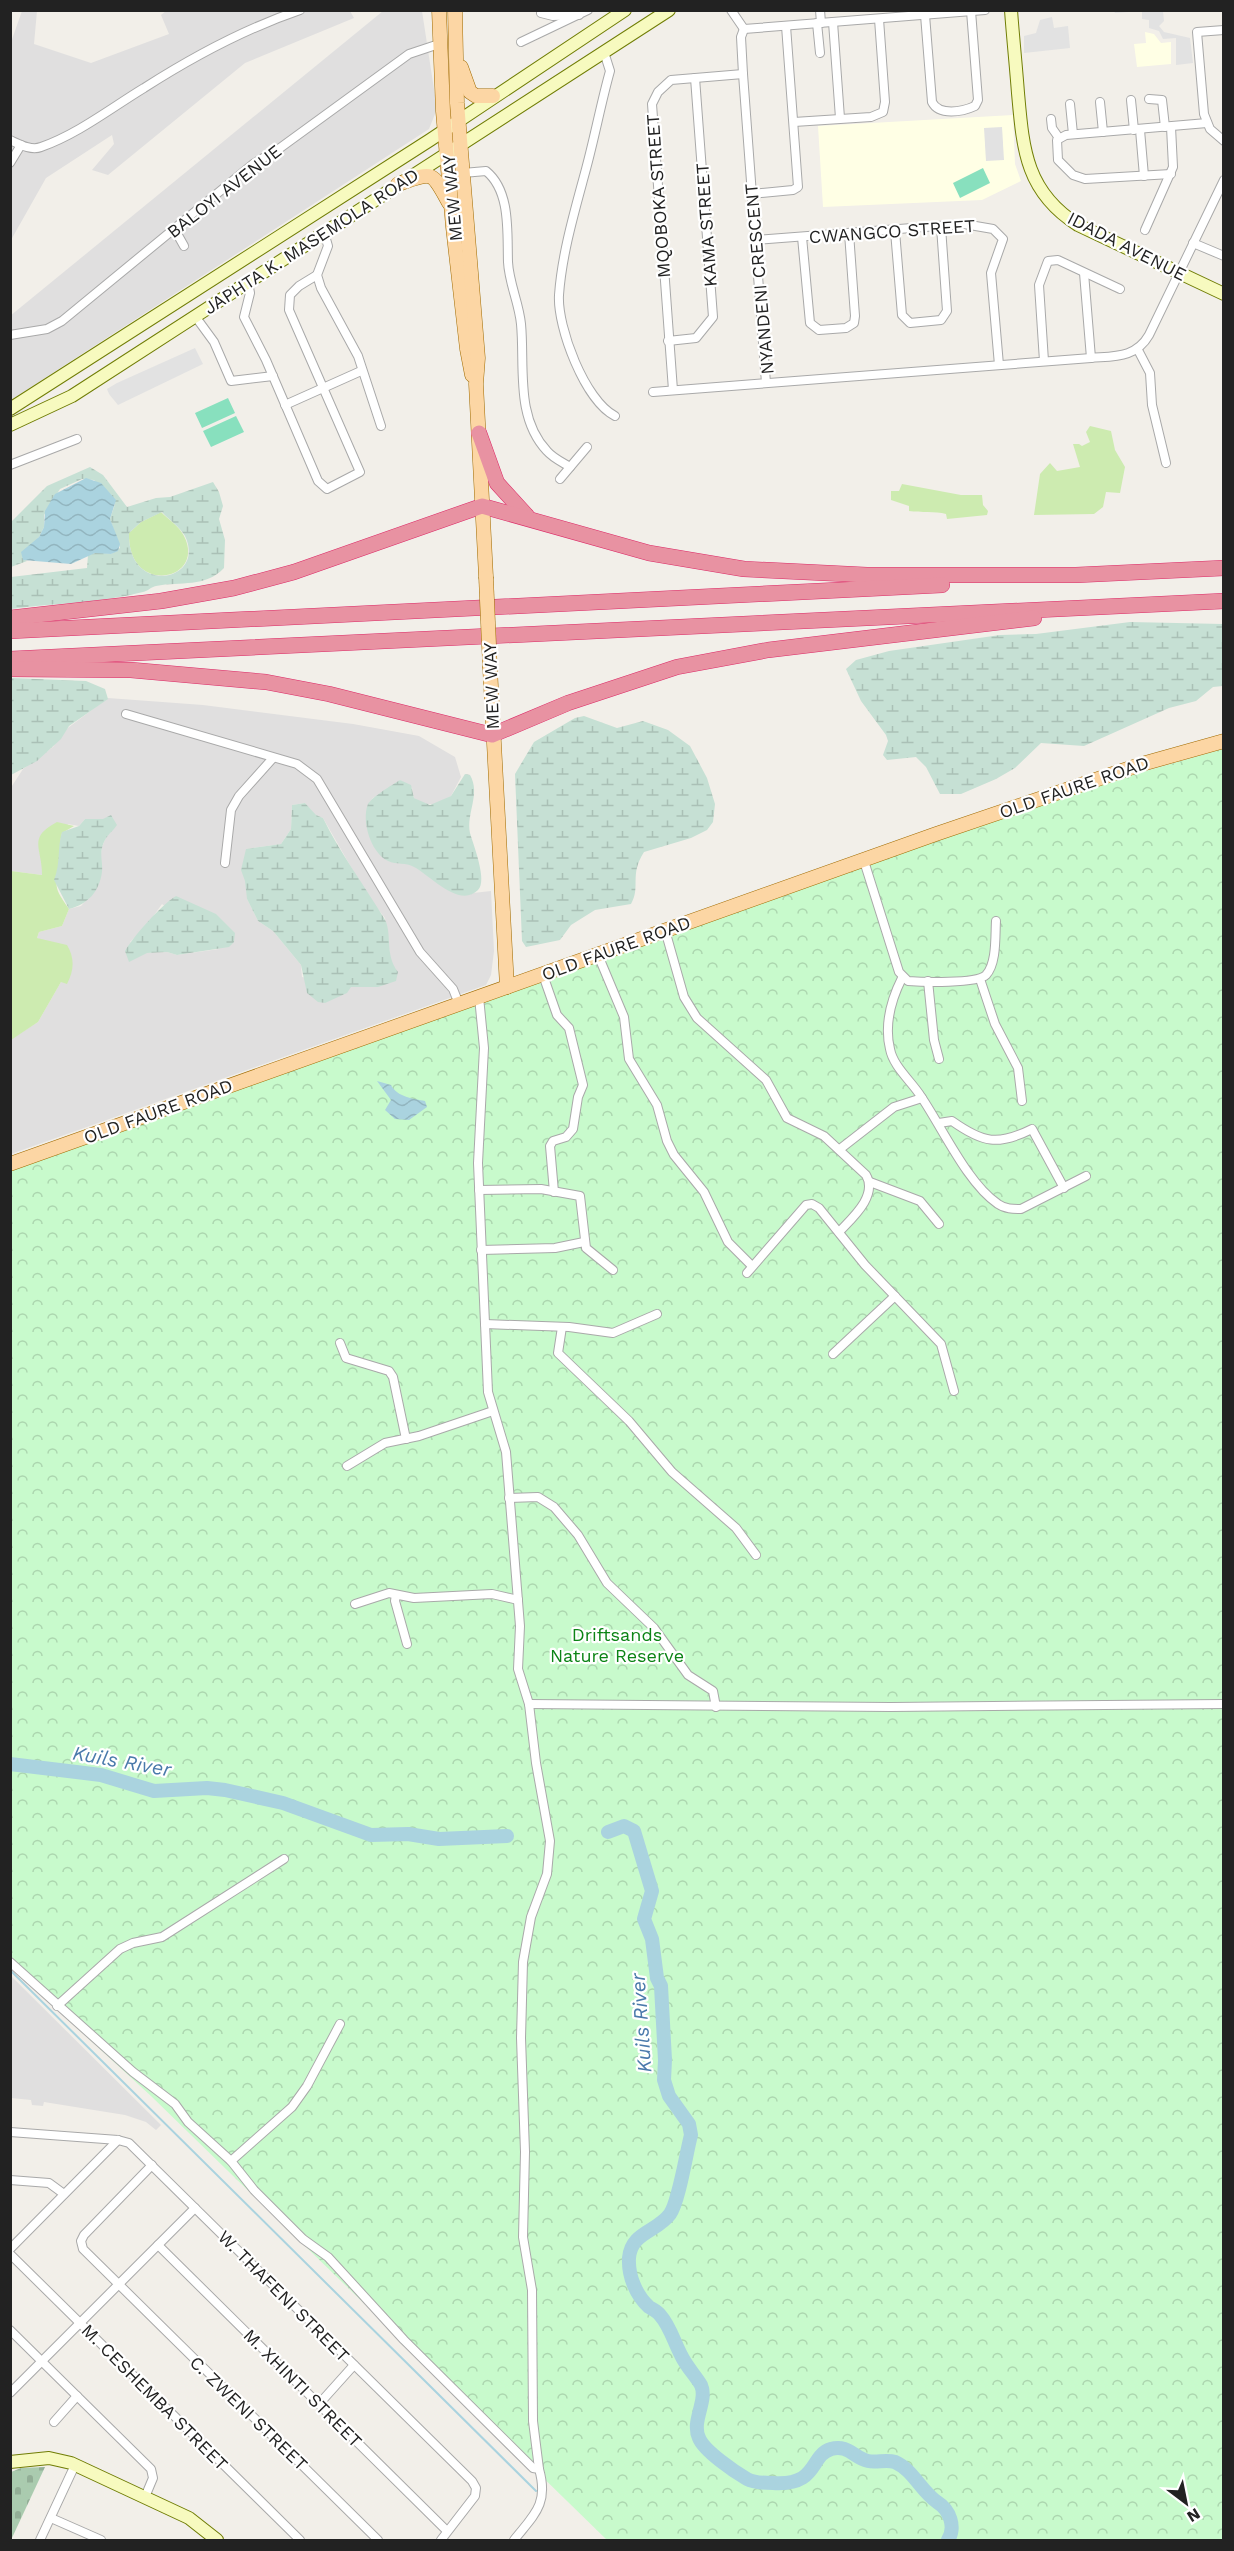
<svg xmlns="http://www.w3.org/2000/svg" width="1234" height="2551" viewBox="0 0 1234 2551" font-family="'Work Sans',sans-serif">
<defs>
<pattern id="wetland-marsh" width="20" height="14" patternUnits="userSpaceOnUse" patternTransform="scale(1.5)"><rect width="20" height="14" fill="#c6e0d4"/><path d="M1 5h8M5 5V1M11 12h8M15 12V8" fill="none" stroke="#aac0b6"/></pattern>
<pattern id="cemetery-stones" width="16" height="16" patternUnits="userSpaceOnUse" patternTransform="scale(1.5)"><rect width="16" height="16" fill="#aacbaf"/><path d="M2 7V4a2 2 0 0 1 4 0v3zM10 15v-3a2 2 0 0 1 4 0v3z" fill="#92ae96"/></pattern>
<pattern id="park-crowns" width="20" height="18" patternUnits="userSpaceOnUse" patternTransform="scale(1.5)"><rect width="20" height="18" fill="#c8facc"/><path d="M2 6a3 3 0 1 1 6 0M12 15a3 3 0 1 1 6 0" fill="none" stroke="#acd6af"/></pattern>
<pattern id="water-waves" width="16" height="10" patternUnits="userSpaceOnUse" patternTransform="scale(1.5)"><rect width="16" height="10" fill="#aad3df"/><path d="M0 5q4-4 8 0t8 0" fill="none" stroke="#92b5bf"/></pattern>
</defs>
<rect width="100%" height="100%" fill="#f2efe9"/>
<g fill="#e0dfdf" fill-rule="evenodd">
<polygon points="22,11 37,11 34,44 91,63 169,34 161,15 166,11 350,11 354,18 245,63 108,175 92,170 114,144 112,135 46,178 11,240 10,45"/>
<polygon points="383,11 422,11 437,109 429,129 11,400 10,316"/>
<path d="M108,698L203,705L353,724L419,736L455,757L461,777L451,796L436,804H425L414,798L412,788L400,780L392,787L373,798L368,804L367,823L373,844L388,861L409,864L473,893L491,891L494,951L491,975L486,985L11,1154L10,1040L38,1022L61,982L42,940L37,938L39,932L62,926L69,909L81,906L97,888L102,870L100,861L102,847L109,830L103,819H85L79,826L68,824L42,869V875L11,871L10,789L23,769L53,747L65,730ZM305,803L316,816L323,818L367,895L385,918L391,963L378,987H350L302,977L301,965L273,931L258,921L247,899L246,849L281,844L291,829L292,805ZM162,904L219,949L177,955L167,952L147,953L130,942L145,928Z"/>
<polygon points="10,1975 161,2125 156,2130 146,2122 125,2115 44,2102 43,2106 32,2105 31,2100 11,2098"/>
</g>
<g fill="#ffffe5">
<polygon points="1145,32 1154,34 1161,43 1171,42 1171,64 1137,67 1134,44 1146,43"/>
<polygon points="1013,115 1015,164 1021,181 982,200 823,207 818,126"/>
</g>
<g fill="#cdebb0">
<polygon points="1090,426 1111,431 1115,450 1125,467 1120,493 1106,492 1103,507 1094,514 1034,515 1040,474 1050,463 1057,471 1080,467 1073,444 1079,444 1082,446 1090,442 1086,432"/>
<path d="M902,484L961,495H982L983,505L988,511L987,515L947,519L946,514C935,511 921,513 909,511V506L891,500V491H899Z"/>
<path d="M161,512C168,519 180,527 184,536C207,581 127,597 129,533L141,522Z"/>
<path d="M57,822L74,826L62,833C59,843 62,851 60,861C56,887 52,885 69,909L62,926L39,932L37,938L67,945C75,958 74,971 67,984L61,982L38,1022L11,1040V871L42,875C42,847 27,838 57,822Z"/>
</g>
<g fill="url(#wetland-marsh)" fill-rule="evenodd">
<path d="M90,467L103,475L127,507L156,498L170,497L213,482L219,492L223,506L219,519L225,540L224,568C205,588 181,581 156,586C151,587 148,591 143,592C100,603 54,603 11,609V577L87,568L88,555L99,552L111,554L120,548L110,519L115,504L94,480L82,479L60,489L44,515V527L39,537L23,559L27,561L11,567L10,523L47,486ZM162,512C168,519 180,527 185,536C207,582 127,597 129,533L141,522Z"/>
<polygon points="1130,622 1223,624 1223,686 1213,687 1196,701 1169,708 1084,746 1041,743 1015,768 996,779 961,794 940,794 926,767 916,757 887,760 883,755 888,741 886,735 861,701 846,669 856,660 889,651 1000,635 1036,634"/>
<polygon points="11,678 86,681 105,689 108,699 69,726 61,739 37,761 11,775"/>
<path d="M584,716L617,728L643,721L668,730L690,746L707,778L715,804L713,822L707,830L691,838L644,852C629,875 641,887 631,904L595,910L571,925L560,940L526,947L522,941L515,774L534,742L575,718Z"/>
<path d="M465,774L470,775C481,794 466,813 470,833C473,844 488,881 478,890C459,909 430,875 414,867C406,862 396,865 388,861C371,853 361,821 368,804C372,797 392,785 400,780L411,785L414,798L430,805L451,796Z"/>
<path d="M305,803L316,815L323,818C340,853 364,885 384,918C393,932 384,954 398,972L396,981L378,987H351L347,993L325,1003L318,1002L307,993L301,965L273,931L258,921L247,899L245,881L241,870L246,849L281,844L291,829L292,805Z"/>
<path d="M111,815L117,825C111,834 106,834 102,848C100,856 103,864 102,872C99,892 88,904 69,909L54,880C61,862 57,848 62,832L79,826L85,819H103Z"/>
<path d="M176,896L216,914L235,933L234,942L229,947L177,955L167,952L147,953L129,962L125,951C133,937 161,905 176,896Z"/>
</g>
<polygon fill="url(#cemetery-stones)" points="45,2467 11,2540 11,2472 21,2468"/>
<polygon fill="url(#park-crowns)" points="1223,749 1223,2540 607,2540 151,2096 11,1967 10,1165 1034,803"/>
<g fill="#88e0be">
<polygon points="983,168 990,183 960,198 953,183"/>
<polygon points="228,398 235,413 202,428 195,413"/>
<polygon points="236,416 244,432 211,447 203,431"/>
</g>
<g fill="#e2e2e2">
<polygon points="1114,11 1163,11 1164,21 1159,26 1164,32 1190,38 1193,63 1176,65 1176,38 1163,39 1159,31 1149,28 1149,20 1142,19 1142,11 1115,13"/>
<polygon points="1052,17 1054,28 1068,26 1070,48 1024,53 1024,36 1036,33 1040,20"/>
<polygon points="1002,127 1004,160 986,161 984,128"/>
<polygon points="195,348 203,364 118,405 109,394 107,389 117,383"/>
</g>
<g fill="url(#water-waves)">
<polygon points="86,478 101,483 116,500 110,519 120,544 118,551 111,554 95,553 71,564 23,560 21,552 39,537 44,527 45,511 55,494"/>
<path d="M377,1081L391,1085C397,1097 414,1099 425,1101L427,1107L409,1120L395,1119L385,1110L391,1100Z"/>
</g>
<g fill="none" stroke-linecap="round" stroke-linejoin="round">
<polyline stroke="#aad3df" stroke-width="2" points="10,1970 536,2491"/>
<g stroke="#aad3df" stroke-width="14">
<polyline points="10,1764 101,1775 154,1791 207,1788 225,1790 283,1803 371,1835 408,1834 439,1839 507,1836"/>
<path d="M608,1832L624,1826L634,1831L652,1891L644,1919L652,1939L657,1978L661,1986L665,2060L664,2080L669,2096L689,2124L691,2135C686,2154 679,2201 670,2214C657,2232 631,2232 629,2258C628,2276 636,2295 649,2307C652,2309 657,2311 660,2315C670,2326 674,2342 681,2355C686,2366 695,2375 701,2385C708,2401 691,2421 699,2438C704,2451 735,2472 747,2479C754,2483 765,2483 773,2483C819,2486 809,2456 831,2449C848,2444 854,2458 868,2461C877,2463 886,2459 895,2462C913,2470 921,2491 937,2502C950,2510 956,2527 948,2540"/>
</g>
<defs>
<g id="street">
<polyline points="731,10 744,29"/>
<polyline points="820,10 821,23"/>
<polyline points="541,13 553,16 579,15"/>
<path d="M925,15L932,102C939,116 962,112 975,106L978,100L971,11"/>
<polyline points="833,22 840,118"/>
<polyline points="817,23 820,53"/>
<polyline points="744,29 741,37 743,74 766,383"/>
<polyline points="744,29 985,10"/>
<polyline points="1224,30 1197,32 1204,114 1210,129 1224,141"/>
<polyline points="521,42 588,10"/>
<path d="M604,52L610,71C601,103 595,136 586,169C575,210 562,253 559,295C557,327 585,401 615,416"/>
<polyline points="1149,99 1162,100 1165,127"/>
<polyline points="1131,100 1134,130"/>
<polyline points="1100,102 1103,132"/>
<polyline points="1070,104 1073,134"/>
<polyline points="1051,119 1052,128 1059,138"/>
<polyline points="794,122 871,117 883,112 885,102 879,19"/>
<polyline points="1140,130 1144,176"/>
<path d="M10,140C19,144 31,151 41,147C78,134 111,108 144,88C194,56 244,29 300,10"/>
<polyline points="10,163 21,145"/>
<path d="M463,173L486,171C511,191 507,233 508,262C509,283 519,303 521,324C525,366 515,417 547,451C553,458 562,462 570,467"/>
<polyline points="1171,174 1085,179 1073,175 1058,160 1057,140 1066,135 1207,123"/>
<polyline points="752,194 793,190 798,187 786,26"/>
<polyline points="175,230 184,246"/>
<polyline points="1145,230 1173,167 1171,127"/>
<polyline points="895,231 902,315 910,323 941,320 947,311 941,227"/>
<polyline points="324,232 328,246 317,275 321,288 358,356 381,426"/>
<polyline points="802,237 810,323 819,330 846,328 854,323 855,316 849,233"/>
<polyline points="756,240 964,224 993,229 1003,239 991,273 999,365"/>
<polyline points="1193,243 1224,256"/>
<polyline points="1084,273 1091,358"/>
<polyline points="248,282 250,293 244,317 266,360 318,481 327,489 360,472 289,310 290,295 299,286 317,275"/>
<polyline points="195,316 214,342 231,381 273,376"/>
<polyline points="10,335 47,329 62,321 253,164 280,148 409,54 439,44"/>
<polyline points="668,341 696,338 713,317 695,78"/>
<polyline points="1138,350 1150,373 1152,405 1166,463"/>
<polyline points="1044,361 1039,285 1048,261 1058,260 1120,289"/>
<polyline points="673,390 652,104 658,92 671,80 743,74"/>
<path d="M653,392L1091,358C1114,356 1136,358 1149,335L1224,180"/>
<polyline points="285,405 361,371"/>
<polyline points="10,465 77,439"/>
<polyline points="560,479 587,447"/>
<polyline points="126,714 297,764 317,779 420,952 453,989 459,1004"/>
<path d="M864,861L899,972L908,981C921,982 977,984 986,975C997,963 995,936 996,921"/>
<polyline points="225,863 231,810 239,796 273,758"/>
<path d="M665,930L684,997L697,1018L766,1080L787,1118L824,1136L866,1175C878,1196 852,1218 839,1232"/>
<polyline points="598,955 624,1017 629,1059 657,1105 667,1141 674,1155 704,1192 728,1242 752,1266"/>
<polyline points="543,975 557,1015 569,1028 583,1085 578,1097 573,1129 566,1137 553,1141 550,1146 554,1192"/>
<path d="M902,978C891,1000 884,1024 890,1049C893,1066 911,1081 920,1095C942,1127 967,1183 998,1204C1005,1209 1013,1209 1021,1209L1086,1176"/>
<polyline points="980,979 995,1024 1018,1068 1022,1101"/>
<polyline points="928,981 934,1040 939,1059"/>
<polyline points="479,997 484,1048 478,1163 488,1392 506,1452 520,1626 518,1669 529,1704 536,1763 550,1841 547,1874 531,1917 523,1962 521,2038 525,2152 523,2237 532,2290 533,2421 539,2469"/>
<path d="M939,1123L952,1121C983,1143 998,1146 1032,1129L1064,1188"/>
<polyline points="840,1149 894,1107 922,1098"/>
<polyline points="870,1182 920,1201 939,1224"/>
<polyline points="479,1190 541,1189 580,1196 586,1248 613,1270"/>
<polyline points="481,1250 555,1248 584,1242"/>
<polyline points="747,1273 806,1205 812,1204 819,1208 865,1265 941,1344 954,1391"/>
<polyline points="485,1324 569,1327 613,1333 657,1314"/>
<polyline points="562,1327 558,1353 629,1421 672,1472 736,1528 756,1555"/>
<polyline points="340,1343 346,1358 389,1371 393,1377 406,1439"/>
<polyline points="833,1354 895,1296"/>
<polyline points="347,1466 385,1443 419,1436 493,1411"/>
<polyline points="509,1498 538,1497 554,1507 578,1535 607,1583 654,1628 688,1675 713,1691 716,1707"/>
<polyline points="396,1595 395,1601 407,1644"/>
<polyline points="355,1604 389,1593 414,1598 492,1594 518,1600"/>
<polyline points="529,1704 891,1707 1224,1704"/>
<path d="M10,1962L133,2072L175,2104L188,2122L231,2161L254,2190L303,2239L328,2257L404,2340L533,2468L539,2469C549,2504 534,2515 514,2540"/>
<polyline points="57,2006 120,1949 133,1943 162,1937 284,1859"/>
<polyline points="10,2132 118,2140 129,2143 472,2481 476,2488 475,2496 441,2540"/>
<polyline points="231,2161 292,2107 307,2086 340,2024"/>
<polyline points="152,2165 84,2235 81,2241 83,2249 378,2540"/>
<polyline points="10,2180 49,2183 64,2194"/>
<polyline points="158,2245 447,2531"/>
<polyline points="10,2249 118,2140"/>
<polyline points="10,2254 300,2540"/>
<polyline points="10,2330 151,2469 153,2478 145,2497"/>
<polyline points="10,2393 195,2208"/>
<polyline points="319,2404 354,2365"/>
<polyline points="54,2422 77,2396"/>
<polyline points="51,2518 101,2540"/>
<polyline points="40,2540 75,2465"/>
</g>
<g id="secondary">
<path d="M1011,10C1013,38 1016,66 1018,93C1023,150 1026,192 1078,225L1224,294"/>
<polyline points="10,409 430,140 625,10"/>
<polyline points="10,425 72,396 669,10"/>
<polyline points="10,2462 49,2458 71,2463 189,2518 217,2540"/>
</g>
<g id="primary">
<polyline points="439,10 443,111 453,227 467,349 472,375"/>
<polyline points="455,10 457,103 478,358 476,384 486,577"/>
<polyline points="461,67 470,92 476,96 493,96"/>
<path d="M398,184C434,172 431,170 449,203"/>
<polyline points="490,668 507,987"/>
<polyline points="10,1164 936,834 1142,764 1224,741"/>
</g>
<g id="highway">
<polyline points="479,433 497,483 527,516"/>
<polyline points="10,618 161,601 234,588 294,572 482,506 649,553 744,569 867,575 1076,575 1224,568"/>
<polyline points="10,631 942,585"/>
<polyline points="10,659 1224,601"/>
<polyline points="10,669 131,670 266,682 329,694 492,735 568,703 677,667 768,650 1034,618"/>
</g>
</defs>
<use href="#street" stroke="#a9a9a9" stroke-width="10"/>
<use href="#secondary" stroke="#707d05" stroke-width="14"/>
<use href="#primary" stroke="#a06b00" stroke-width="15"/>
<use href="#highway" stroke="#dc2a67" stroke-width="16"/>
<use href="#street" stroke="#fff" stroke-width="8"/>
<use href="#secondary" stroke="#f7fabf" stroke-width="12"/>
<use href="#primary" stroke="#fcd6a4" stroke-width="14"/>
<use href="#highway" stroke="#e892a2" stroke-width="15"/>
<defs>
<polyline id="primary-bridge" points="486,577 490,668"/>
</defs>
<use href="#primary-bridge" stroke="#a06b00" stroke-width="15" stroke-linecap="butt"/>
<use href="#primary-bridge" stroke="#fcd6a4" stroke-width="14"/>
</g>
<g text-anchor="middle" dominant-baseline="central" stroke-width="4.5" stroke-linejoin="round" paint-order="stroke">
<g font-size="18" fill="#222" stroke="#fff">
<text transform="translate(224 191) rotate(-38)">BALOYI AVENUE</text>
<text transform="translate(658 196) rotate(-94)">MQOBOKA STREET</text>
<text transform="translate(452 198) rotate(-95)">MEW WAY</text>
<text transform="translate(706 225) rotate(-94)">KAMA STREET</text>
<text transform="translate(892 231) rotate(-4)">CWANGCO STREET</text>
<text transform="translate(311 241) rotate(-33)">JAPHTA K. MASEMOLA ROAD</text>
<text transform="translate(1127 246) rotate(27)">IDADA AVENUE</text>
<text transform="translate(759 279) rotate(-95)">NYANDENI CRESCENT</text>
<text transform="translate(491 686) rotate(-92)">MEW WAY</text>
<text transform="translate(1074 787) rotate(-19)">OLD FAURE ROAD</text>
<text transform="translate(616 948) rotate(-20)">OLD FAURE ROAD</text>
<text transform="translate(158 1111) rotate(-20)">OLD FAURE ROAD</text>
<text transform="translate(284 2296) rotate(45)">W. THAFENI STREET</text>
<text transform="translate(303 2388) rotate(45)">M. XHINTI STREET</text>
<text transform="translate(155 2397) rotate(45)">M. CESHEMBA STREET</text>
<text transform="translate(249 2413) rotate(44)">C. ZWENI STREET</text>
</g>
<g font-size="18" fill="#0c8416" stroke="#fff">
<text x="617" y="1634">Driftsands<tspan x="617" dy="21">Nature Reserve</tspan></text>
</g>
<g font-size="20" font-style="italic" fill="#4a7aab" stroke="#fff">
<text transform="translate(122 1761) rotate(10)">Kuils River</text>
<text transform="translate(641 2023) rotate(-94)">Kuils River</text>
</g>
</g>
<rect width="1234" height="2551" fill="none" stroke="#222222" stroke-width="24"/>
<g transform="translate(1186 2503) rotate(148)" stroke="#ffffff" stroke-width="4.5" paint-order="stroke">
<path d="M0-4.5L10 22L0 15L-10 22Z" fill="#222222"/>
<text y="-9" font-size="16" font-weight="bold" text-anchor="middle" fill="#222222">N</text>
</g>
</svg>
